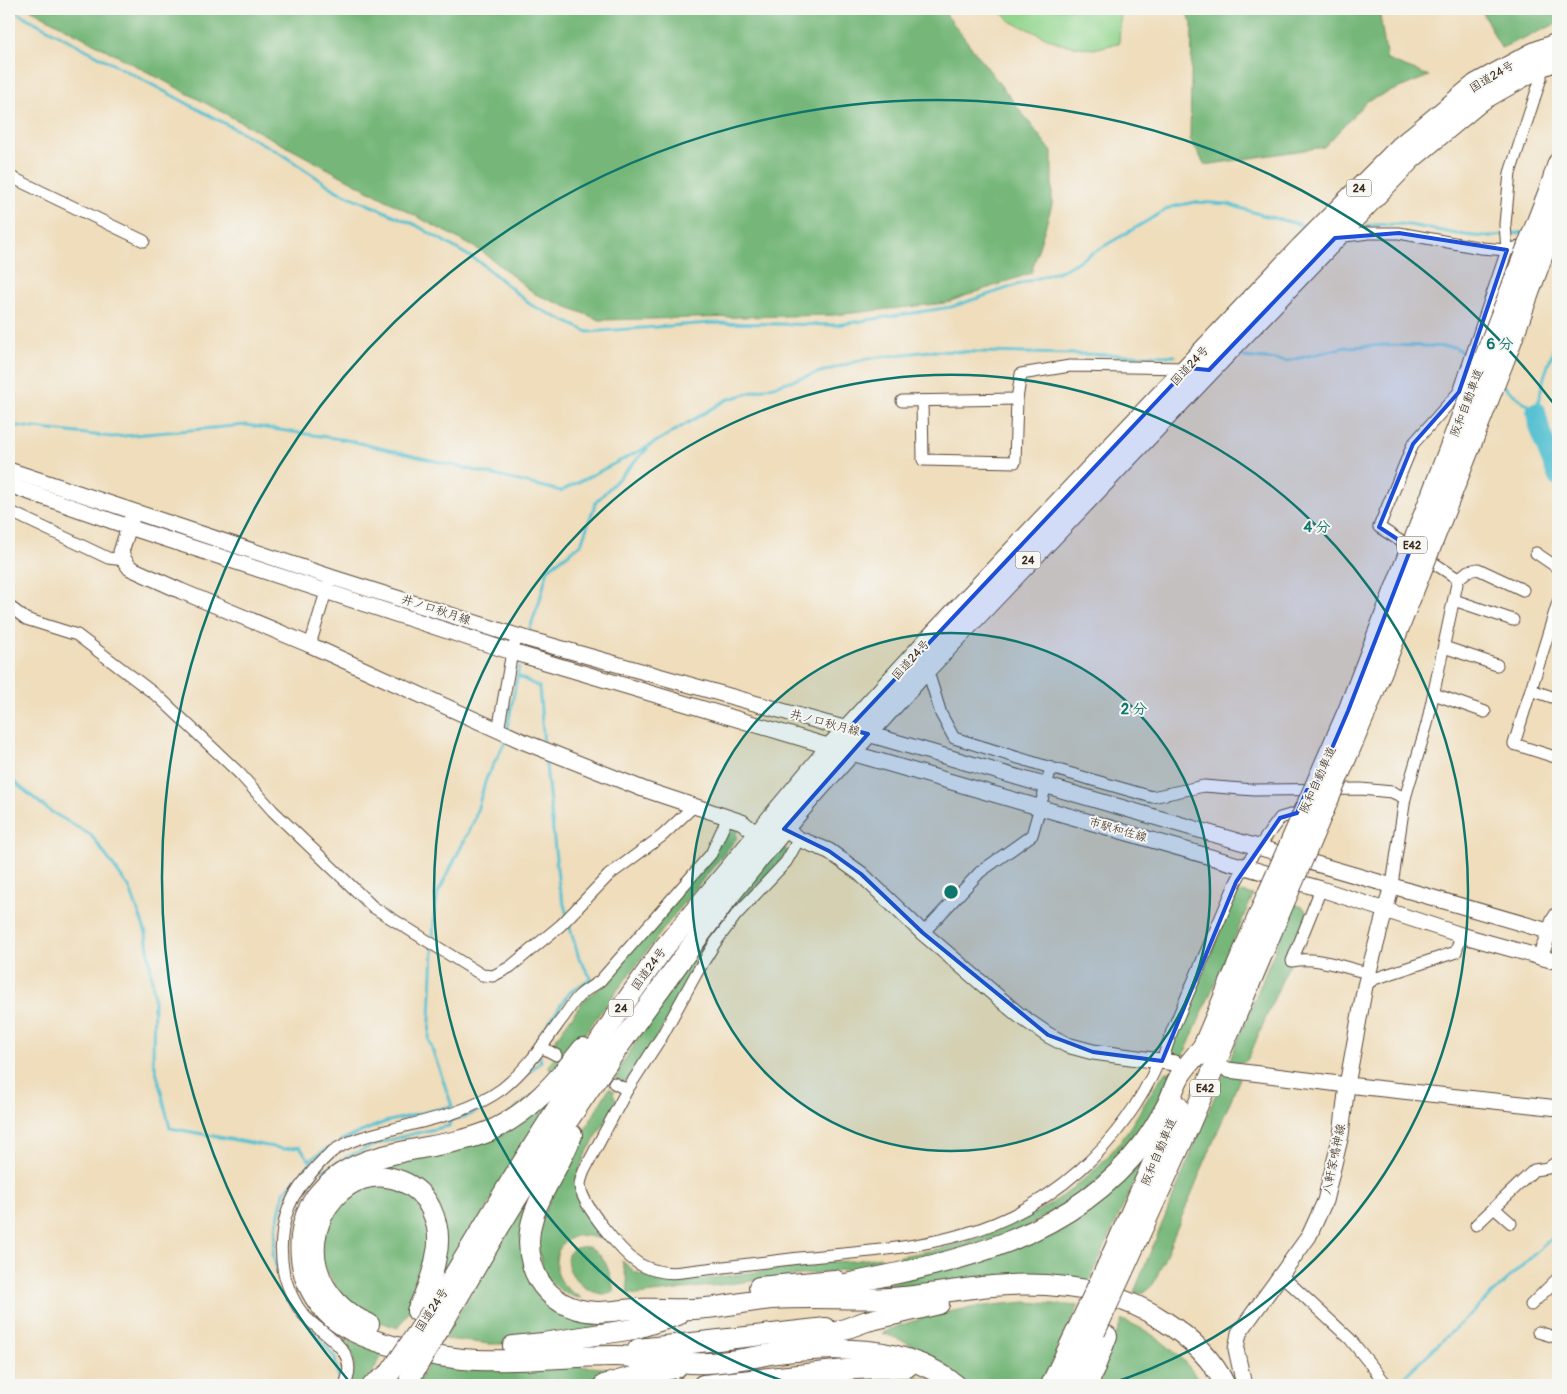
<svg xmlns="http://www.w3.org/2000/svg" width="1567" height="1394" viewBox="0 0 1567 1394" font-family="Pangolin,'Klee One',sans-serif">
<rect width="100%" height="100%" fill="#f6f6f2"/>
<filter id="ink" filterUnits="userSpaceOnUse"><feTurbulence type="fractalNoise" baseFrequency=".02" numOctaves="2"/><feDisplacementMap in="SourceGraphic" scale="10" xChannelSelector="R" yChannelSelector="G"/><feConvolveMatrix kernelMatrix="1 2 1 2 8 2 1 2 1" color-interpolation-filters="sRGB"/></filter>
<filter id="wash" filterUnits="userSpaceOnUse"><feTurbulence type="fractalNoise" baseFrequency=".0096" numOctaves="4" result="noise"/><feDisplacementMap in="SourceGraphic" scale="20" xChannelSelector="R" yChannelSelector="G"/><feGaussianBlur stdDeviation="1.12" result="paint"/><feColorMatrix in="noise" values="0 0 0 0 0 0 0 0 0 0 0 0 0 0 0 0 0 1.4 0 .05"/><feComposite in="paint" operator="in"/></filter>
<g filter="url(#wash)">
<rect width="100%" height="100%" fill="#efddbb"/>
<polygon fill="#93d68e" stroke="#678056" points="998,9 1121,9 1119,43 1093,49 1061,44 1012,22"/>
<g fill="#76b779" stroke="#58704c">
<polygon points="30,9 942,9 1052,152 1052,205 1031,273 945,303 834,315 600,320 535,294 483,252"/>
<polygon points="1184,9 1379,9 1387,60 1429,76 1367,101 1324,147 1205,165 1190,139 1192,23"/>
<polygon points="1481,9 1558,9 1558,23 1501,48"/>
<polygon points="730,826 734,826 737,830 736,839 681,906 572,1050 551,1071 548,1066 558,1053 554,1047 557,1037 584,1000 607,982 616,967 726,828"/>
<polygon points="781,848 786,849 787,853 735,910 656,1038 628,1080 622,1082 615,1080 622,1064 694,951 777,850"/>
<path d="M1242,892L1253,895L1176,1073L1143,1133L1101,1181L1017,1233L900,1266L899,1259L900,1256C984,1244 1065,1211 1119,1143C1136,1121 1148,1095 1165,1072H1172L1179,1056L1175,1055L1171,1049L1234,899L1237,895Z"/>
<path d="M1294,904L1303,907L1307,912L1306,921L1288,966L1249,1057L1246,1061L1231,1064L1240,1078L1154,1283C1148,1290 1143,1295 1134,1292Z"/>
<polygon points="579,1060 437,1288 438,1270 418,1185 360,1172 463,1147"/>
<path d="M609,1088L615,1091L613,1094L617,1102L584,1157L577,1177L607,1238C596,1241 587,1233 576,1236C554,1242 551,1267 563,1284C568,1290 574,1294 581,1298L574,1297L560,1290L544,1275L536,1235L563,1168Z"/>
<polygon points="1158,1129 1088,1284 930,1285 874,1288 1014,1246"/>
<polygon points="537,1179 522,1239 569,1316 604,1328 505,1344 490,1344 444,1339"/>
<polygon points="377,1185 403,1191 420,1205 432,1241 414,1303 398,1328 377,1321 347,1304 321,1261 326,1222 347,1195"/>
<path d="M588,1247C606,1253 611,1276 614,1292C609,1293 603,1295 598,1293C571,1288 550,1244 588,1247Z"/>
<polygon points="881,1257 882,1258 882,1265 637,1295 628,1293 627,1281 622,1261 635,1272 669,1284 792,1267 818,1262 852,1261"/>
<path d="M1027,1302L1078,1306L1042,1385H967C945,1360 913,1343 882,1333C930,1312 974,1306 1027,1302Z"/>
<path d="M1122,1320C1154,1331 1185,1357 1202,1385H1096Z"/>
<path d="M322,1326L342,1339L383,1354L365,1385H349C354,1373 357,1361 350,1350Z"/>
<polygon points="431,1360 565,1365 616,1369 588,1380 565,1385 416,1385"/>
<polygon points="894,1375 920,1377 943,1385 917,1385 892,1382 891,1378"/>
</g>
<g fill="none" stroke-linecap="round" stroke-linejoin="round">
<g stroke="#56c1d1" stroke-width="3">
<polyline points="10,9 280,153 337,191 416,225 481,263 531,305 588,332 710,323 836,325 951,307 1065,269 1171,207 1195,202 1228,204 1262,215 1302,225"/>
<path d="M1367,225C1378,225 1388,224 1399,224C1434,227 1468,241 1503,235"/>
<polyline points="1509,234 1525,232"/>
<polyline points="1244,357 1287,361 1346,347 1387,345 1455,347 1467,357"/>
<polyline points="1501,384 1536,412 1544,377 1558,336"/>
<polyline points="9,425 112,437 246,425 347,440 561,491 649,446 726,400 865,359 929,351 1175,356"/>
<polyline points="530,628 539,603 548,569 581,544 596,502 647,449"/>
<polyline points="518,676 539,687 544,745"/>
<polyline points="507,730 519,667"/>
<polyline points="545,756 559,887 567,915"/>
<polyline points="9,778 50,811 91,835 130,889 146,933 154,995 153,1058 170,1128 284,1149 300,1147 309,1160 330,1147"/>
<polyline points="433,940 434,916 438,893 474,821 486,779 504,744 505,739"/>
<polyline points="536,1047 535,1043 569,993 591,978 579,958 568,921"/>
<polyline points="342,1140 385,1122 452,1106 429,1040 433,949"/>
<path d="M320,1167L326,1170C362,1144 406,1135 449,1126L450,1120L470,1115L506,1094L541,1061L539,1055"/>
<polyline points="289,1302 284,1295 273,1255 277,1223 284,1192 312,1162"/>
<polyline points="312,1330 335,1358 339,1382 337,1385"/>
<polyline points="1395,1385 1558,1232"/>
</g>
<polyline stroke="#56c1d1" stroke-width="20" points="1536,412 1541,434 1558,477"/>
</g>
</g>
<g filter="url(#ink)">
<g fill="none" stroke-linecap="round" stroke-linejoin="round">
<defs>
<g id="street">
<polyline points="9,176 144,241"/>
<polyline points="1337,237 1369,233 1399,233 1481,248 1507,250 1531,244"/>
<polyline points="902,401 1017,399"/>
<polyline points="922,401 923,460 1015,462 1017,399 1021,374 1070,366 1187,368"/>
<polyline points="9,511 108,558 124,560"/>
<polyline points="1536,553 1558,568"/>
<polyline points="1458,579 1468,571 1478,569 1523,590"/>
<polyline points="1454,600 1513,620"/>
<polyline points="1558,602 1514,744 1558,758"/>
<polyline points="9,606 26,619 77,635 160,698 240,774 273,811 373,907 482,975 493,976 510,967 561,925 609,875 662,836 694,806"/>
<polyline points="310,645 328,585"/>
<polyline points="1444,647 1497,665"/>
<polyline points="925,670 930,678 941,714 954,738 1051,768"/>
<polyline points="1531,690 1558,699"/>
<polyline points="1434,694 1485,712"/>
<polyline points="498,731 512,652 517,636"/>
<path d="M799,839L786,862L736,915L715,943L696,974L662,1036L627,1090L584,1171C582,1176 580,1181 580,1186C582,1205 624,1256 641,1265C653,1271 668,1274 682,1272C718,1268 755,1263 791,1259C849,1253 908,1250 964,1234C1051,1209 1122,1145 1159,1061"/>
<polyline points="1392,885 1405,798 1427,724 1458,579 1379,527 1413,444 1459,392 1507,250 1505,224 1510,173 1541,78 1541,65"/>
<path d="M1321,889L1292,961C1319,956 1343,968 1369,973"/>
<polyline points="923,933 980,872 1032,835 1051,768 1152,797 1204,786 1254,790 1361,789 1392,792 1405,798"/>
<polyline points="1365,986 1374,979 1456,952 1461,935"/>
<polyline points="541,1047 556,1055"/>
<polyline points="1162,1061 1172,1031 1236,882 1244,867 1280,818 1297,813 1301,806"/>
<polyline points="614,1083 627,1090"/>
<polyline points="1494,1208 1511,1223"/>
<polyline points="1476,1225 1534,1170 1548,1168 1558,1161"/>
<polyline points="1281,1275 1350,1339 1387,1385"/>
<polyline points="1531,1305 1558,1278"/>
<polyline points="1538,1332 1558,1338"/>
<path d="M345,1385C361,1348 323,1337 303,1314C294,1303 288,1288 284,1274C278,1245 282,1211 300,1187C310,1174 320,1161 333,1151C349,1140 370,1135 389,1130C428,1120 469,1113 502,1089C526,1070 543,1045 561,1020C567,1013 572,1003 579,996C585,990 593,986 600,981L711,854L728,817"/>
</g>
<g id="secondary">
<polyline points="9,470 334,578 517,636 825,723 868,734 1558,934"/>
<polyline points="9,485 129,527 512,652 831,747 1321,889 1461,935 1558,962"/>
<polyline points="132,517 121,552 124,560 130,568 181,591 310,645 522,741 643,789 742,822 758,835"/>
<polyline points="784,829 799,839 829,851 861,874 923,933 1019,1015 1048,1035 1067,1045 1093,1052 1175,1063"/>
<polyline points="1540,957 1554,920 1558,914"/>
<polyline points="1228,1070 1347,1085 1558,1108"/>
<polyline points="1244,1385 1236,1349 1239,1333 1309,1236 1325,1201 1341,1135 1347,1085 1365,986 1392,885"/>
</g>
<g id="highway">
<polyline points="1550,188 1558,163"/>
<path d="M583,1048C557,1081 530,1113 490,1131C433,1155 355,1143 315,1198C299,1221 297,1251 305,1277C311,1294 321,1309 336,1321C367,1345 438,1358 477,1360C523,1362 569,1356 614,1356C645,1356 676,1365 707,1363C731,1362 754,1357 777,1353C802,1350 829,1348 854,1350C889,1351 928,1362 956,1385"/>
<polyline points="1199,1056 1266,898"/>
<path d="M572,1135C557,1177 518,1215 532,1264C538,1286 555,1303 577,1309C597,1315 615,1310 635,1309C654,1308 674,1310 693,1309C720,1308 746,1301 773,1299C812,1296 851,1300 890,1298C924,1296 958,1289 992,1286C1052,1281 1113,1287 1164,1321C1189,1337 1212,1358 1225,1385"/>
<polyline points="1107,1266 1178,1106"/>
<polyline points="1123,1271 1186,1133 1284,903"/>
<polyline points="759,1287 835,1280"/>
<path d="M820,1289C938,1265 1064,1247 1143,1144C1152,1132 1160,1118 1167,1105C1172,1095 1175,1084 1181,1074C1188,1064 1197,1054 1205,1044"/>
<polyline points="431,1313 514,1176 617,1014 663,949 831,747 927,642 1301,247 1400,147 1476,84 1533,53 1558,43"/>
<path d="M447,1316C473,1273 498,1227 526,1184C589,1087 656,992 726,900C788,819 857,745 925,670L1411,159L1482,100L1542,66L1558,60"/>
<path d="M369,1324C344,1314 324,1294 317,1267C304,1218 348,1160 401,1181C414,1186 425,1196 431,1209C438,1224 440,1241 436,1257C433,1276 425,1294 417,1311"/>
<polyline points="801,1345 867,1321 939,1304"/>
<polyline points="513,1346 543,1343 634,1329 678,1315"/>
<polyline points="638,1349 826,1328"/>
<polyline points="373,1385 390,1373"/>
<polyline points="604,1385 640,1375 676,1368"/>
<polyline points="703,1385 855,1369 907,1367"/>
<polyline points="1051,1385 1078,1328"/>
<polyline points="1070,1385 1095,1332"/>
<polyline points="1088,1385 1107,1336"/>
</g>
</defs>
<use href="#street" stroke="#564536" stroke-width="13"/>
<use href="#secondary" stroke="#564536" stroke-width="17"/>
<use href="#highway" stroke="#564536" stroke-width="22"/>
<use href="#street" stroke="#fff" stroke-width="11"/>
<use href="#secondary" stroke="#fff" stroke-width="15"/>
<use href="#highway" stroke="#fff" stroke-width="20"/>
<defs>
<g id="highway-bridge">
<polyline points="1266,898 1348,711 1550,188"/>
<polyline points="1284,903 1365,714 1510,345 1558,213"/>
<polyline points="1078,1328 1107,1266"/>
<polyline points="1095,1332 1123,1271"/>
<polyline points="390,1373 431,1313"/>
<polyline points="410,1378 447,1316"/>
</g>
</defs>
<use href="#highway-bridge" stroke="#564536" stroke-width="22" stroke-linecap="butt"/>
<use href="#highway-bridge" stroke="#fff" stroke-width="20"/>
</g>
</g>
<path fill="#1d4ed8" fill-opacity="0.2" stroke="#1d4ed8" stroke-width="4" stroke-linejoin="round" d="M1399,233L1507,250L1459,392L1413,444L1379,527L1411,548L1348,711L1314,790H1307L1297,813L1280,818L1236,882L1162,1061L1093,1052L1048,1035L923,933L861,874L829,851L784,829L868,734L848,729L1188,368L1209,370L1335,238Z"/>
<circle cx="951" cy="892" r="259" fill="#0f766e" fill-opacity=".12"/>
<g fill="none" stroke="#0f766e" stroke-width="2.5">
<circle cx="951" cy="892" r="259"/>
<path d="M796 1385A517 517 0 1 1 1106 1385"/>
<path d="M348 1380A776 776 0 1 1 1554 404"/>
</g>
<g text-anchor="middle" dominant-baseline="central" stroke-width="4" stroke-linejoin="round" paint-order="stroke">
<g fill="#f6f6f2" stroke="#73675e" stroke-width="1">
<rect x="1346.5" y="179.5" width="25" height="17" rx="4"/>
<rect x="1397" y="536.5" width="30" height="17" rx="4"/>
<rect x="1015.5" y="551.5" width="25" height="17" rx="4"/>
<rect x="608.5" y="999.5" width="25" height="17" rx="4"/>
<rect x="1190" y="1079.5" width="30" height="17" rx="4"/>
</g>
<g font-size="11" font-weight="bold" fill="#3b2a1e">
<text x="1359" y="188">24</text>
<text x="1412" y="545">E42</text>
<text x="1028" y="560">24</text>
<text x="621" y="1008">24</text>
<text x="1205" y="1088">E42</text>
</g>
<g font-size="12" fill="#3b2a1e" stroke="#f6f6f2">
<text transform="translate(1492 77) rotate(-31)">国道24号</text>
<text transform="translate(1190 366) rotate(-47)">国道24号</text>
<text transform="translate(1467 403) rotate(-69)">阪和自動車道</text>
<text transform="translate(436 610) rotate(18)">井ノ口秋月線</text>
<text transform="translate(911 660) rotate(-48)">国道24号</text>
<text transform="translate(825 723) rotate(15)">井ノ口秋月線</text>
<text transform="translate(1318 780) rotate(-66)">阪和自動車道</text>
<text transform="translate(1118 830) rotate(16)">市駅和佐線</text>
<text transform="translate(649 969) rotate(-54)">国道24号</text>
<text transform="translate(1159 1152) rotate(-67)">阪和自動車道</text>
<text transform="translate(1334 1159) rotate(-78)">八軒家鳴神線</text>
<text transform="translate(432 1310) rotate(-57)">国道24号</text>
</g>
</g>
<circle cx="951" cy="892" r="8" fill="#0f766e" stroke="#f6f6f2" stroke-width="2.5"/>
<g font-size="15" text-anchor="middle" font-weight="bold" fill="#0f766e" stroke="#f6f6f2" stroke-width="4" stroke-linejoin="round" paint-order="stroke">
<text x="1500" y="349">6 分</text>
<text x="1317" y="532">4 分</text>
<text x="1134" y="714">2 分</text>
</g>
<rect width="1567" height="1394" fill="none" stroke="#f6f6f2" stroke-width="30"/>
</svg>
